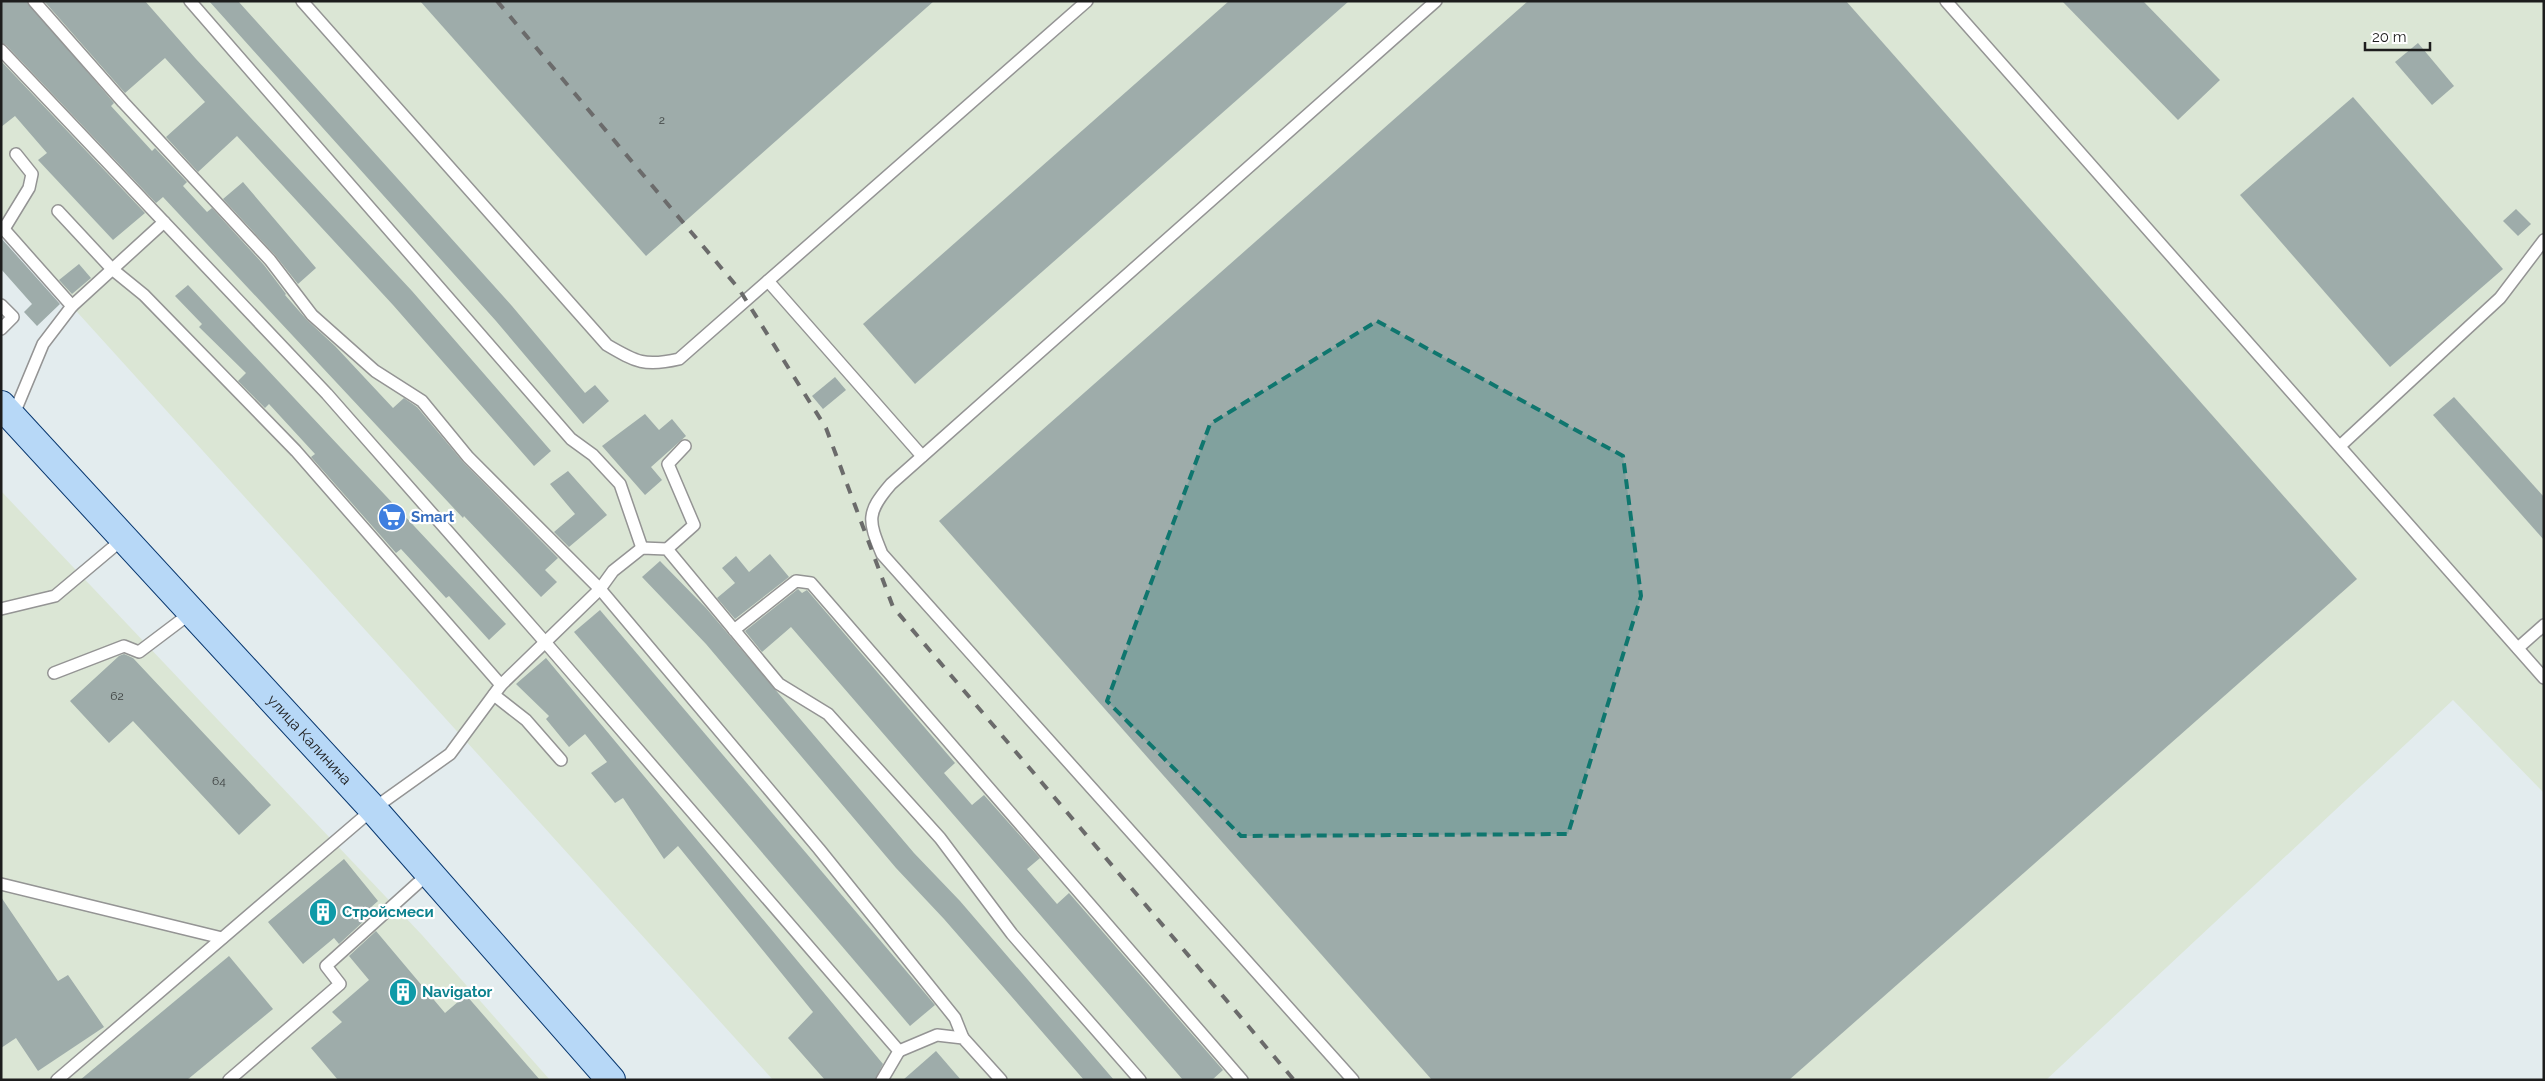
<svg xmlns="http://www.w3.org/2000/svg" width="2545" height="1081" viewBox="0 0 2545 1081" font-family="Raleway,sans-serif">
<rect width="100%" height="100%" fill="#e3ecee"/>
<g fill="#dbe6d5">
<polygon points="1,1 2544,1 2544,793 2453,700 2046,1080 773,1080 1,228"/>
<polygon points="1,491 422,935 550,1080 1,1080"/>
</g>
<g fill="#9eacaa">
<polygon points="1,1 27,1 114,103 111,106 152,151 155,148 187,182 183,186 207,212 212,208 264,265 286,294 285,295 307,320 335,346 393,408 404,398 417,407 463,462 558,558 545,570 557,582 541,597 464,516 463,518 163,197 156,203 6,45 1,43"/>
<polygon points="44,1 145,1 196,59 412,291 551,451 534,466 393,305 237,136 198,172 166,137 205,102 165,58 125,93"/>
<polygon points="209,1 238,1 512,306 585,393 595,385 609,401 583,424 496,321"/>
<polygon points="420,1 934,1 646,256"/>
<polygon points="1229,1 1349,1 915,384 863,324"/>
<polygon points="1528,1 1846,1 2357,579 1789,1080 1432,1080 939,521"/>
<polygon points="2062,1 2143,1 2220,80 2178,120"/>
<polygon points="2418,43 2454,86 2432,105 2395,62"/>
<polygon points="1,61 145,213 113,240 38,160 47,153 15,116 1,127"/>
<polygon points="2353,97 2503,269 2390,367 2240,195"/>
<polygon points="243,182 316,268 298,284 275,255 223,199"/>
<polygon points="2516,209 2531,224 2518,236 2503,221"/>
<polygon points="1,238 60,304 37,326 24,312 32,304 1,269"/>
<polygon points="79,264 91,278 72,294 59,280"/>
<polygon points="188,285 506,624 489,640 449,596 446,598 401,549 396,553 311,457 315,454 269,404 265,408 238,381 246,373 199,327 202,324 175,296"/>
<polygon points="835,377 846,390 823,409 812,396"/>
<polygon points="2454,397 2544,497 2544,540 2433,415"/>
<polygon points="645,414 659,430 672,419 686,436 651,467 662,480 645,495 602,446"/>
<polygon points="568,471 607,515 569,547 554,532 575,514 550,484"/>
<polygon points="770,554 789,577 735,619 717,598 735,583 722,568 736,556 749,572"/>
<polygon points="660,561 706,608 914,853 960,901 1114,1080 1084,1080 944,919 896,868 706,644 642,577"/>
<polygon points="798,589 802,593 807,590 955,763 944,773 972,805 984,795 1040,858 1027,869 1057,904 1069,893 1223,1070 1212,1080 1183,1080 791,627 762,652 745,631"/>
<polygon points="600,610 935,1005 910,1026 574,632"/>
<polygon points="124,654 133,658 271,805 239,835 133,721 109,743 70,701 119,656"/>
<polygon points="546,658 883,1064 875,1080 825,1080 788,1038 813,1012 678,846 664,859 623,798 615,803 591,773 607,762 585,734 569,747 546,719 549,716 516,684"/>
<polygon points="344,859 378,901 362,915 366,919 339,944 334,938 303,964 268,922"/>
<polygon points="1,897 58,981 68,975 104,1027 38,1071 16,1038 1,1048"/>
<polygon points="376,931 445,1013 466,995 540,1080 338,1080 311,1048 342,1022 332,1012 369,980 349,956"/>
<polygon points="229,956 273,1009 187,1080 80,1080"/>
<polygon points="936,1051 961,1080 903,1080"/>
</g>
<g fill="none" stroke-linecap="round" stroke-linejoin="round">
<defs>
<g id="lane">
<polyline points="34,1 123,102 270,260 312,315 375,371 422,401 468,457 600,589 819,849 955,1018 963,1038"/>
<polyline points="190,1 571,439 593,455 620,484 642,548"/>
<path d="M302,1L607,345C636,362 645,367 679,359L1087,1"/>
<polyline points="1946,1 2544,678"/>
<polyline points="1,50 327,394 545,642 899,1051 882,1080"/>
<polyline points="58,211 112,269 144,295 296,451 501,685"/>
<polyline points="1,226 72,306 43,344 13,416"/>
<polyline points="4,229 29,188 32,174 16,154"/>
<polyline points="768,281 922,456"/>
<polyline points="1,305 13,317 1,329"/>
<polyline points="72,306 164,222"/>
<polyline points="2340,446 2500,298 2544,240"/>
<polyline points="667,549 694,525 668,464 685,446"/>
<polyline points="1,609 55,596 124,538"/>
<polyline points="734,630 796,581 811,583 1242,1080"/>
<polyline points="2518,648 2544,625"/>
<polyline points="54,673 124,646 139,652 192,612"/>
<polyline points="494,695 526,720 561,760"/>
<polyline points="1,884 222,938"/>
<polyline points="899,1051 937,1035 963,1038 1001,1080"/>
<polyline points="57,1080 373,809 450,754 501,685 600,589 613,571 642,548 667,549 779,684 828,714 940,838 1012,934 1140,1080"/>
<polyline points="229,1080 340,984 326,966 429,873"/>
<path d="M1353,1080L882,554C868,520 866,513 891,484L1436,1"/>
</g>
<g id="secondary">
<path id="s1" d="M1,405L373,809L611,1080"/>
</g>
</defs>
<use href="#lane" stroke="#949494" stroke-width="14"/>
<use href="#secondary" stroke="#08376f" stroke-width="30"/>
<use href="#lane" stroke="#fff" stroke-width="11"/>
<use href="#secondary" stroke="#b7d8f7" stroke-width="28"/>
<polyline stroke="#6b6b6b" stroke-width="4" stroke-dasharray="10 10" stroke-linecap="butt" points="497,1 739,289 826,428 893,607 1294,1080"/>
</g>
<path fill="#0f766e" fill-opacity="0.2" stroke="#0f766e" stroke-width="4" stroke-dasharray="10 6" stroke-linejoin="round" d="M1377,321L1623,456L1641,596L1568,834L1241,836L1107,701L1210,424Z"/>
<defs>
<symbol id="supermarket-disc" viewBox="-11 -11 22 22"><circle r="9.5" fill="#3f7fe0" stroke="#fff"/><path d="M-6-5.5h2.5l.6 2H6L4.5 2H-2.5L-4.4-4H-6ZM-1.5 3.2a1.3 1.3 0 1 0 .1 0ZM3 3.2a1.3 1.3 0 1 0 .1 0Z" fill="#fff"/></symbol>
<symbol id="building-disc" viewBox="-11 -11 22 22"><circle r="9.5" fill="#0f9aa8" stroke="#fff"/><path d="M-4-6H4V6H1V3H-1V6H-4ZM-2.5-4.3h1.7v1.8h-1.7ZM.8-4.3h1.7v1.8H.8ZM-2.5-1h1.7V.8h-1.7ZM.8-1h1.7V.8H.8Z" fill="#fff"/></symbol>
</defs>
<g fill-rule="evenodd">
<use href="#supermarket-disc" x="376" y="501" width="32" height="32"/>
<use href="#building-disc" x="307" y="896" width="32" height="32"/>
<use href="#building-disc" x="387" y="976" width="32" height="32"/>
</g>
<g text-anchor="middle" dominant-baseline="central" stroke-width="4.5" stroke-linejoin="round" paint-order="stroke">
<g font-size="12" fill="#3d4140">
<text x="662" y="120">2</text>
<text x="117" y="696">62</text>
<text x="219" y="781">64</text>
</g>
<g font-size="15" font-weight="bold" fill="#366cbe" stroke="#fff" text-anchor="start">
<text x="411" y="517">Smart</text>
</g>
<g font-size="15" fill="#1d1d1d" stroke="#fff">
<text stroke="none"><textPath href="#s1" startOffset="455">улица Калинина</textPath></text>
</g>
<g font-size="15" font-weight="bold" fill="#0d838f" stroke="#fff" text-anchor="start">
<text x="342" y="912">Стройсмеси</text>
<text x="422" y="992">Navigator</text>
</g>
</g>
<rect width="2545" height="1081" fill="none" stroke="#1d1d1d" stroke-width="5"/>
<path d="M2365 42v8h65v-8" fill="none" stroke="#1d1d1d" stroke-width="2.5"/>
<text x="2372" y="42" font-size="15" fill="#1d1d1d" stroke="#ffffff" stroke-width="4" paint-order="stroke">20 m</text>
</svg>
